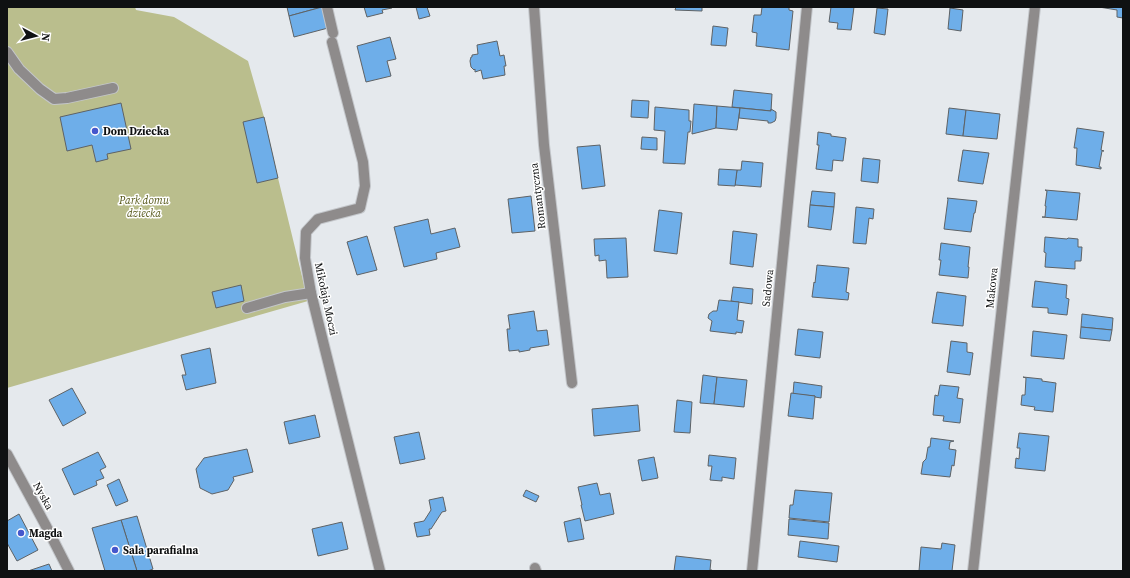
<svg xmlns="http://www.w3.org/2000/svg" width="1130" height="578" viewBox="0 0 1130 578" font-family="'Source Serif 4',serif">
<rect width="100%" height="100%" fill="#e5e9ed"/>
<polygon fill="#babe8d" points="7,7 135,7 136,10 174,17 248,61 264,117 278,178 308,301 7,388"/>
<g fill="#6eaee9" stroke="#5e6265">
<polygon points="287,7 322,7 289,16"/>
<polygon points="322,7 328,28 294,37 289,16"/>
<polygon points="364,7 392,7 392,8 382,10 383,13 367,17"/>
<polygon points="416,7 427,7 430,16 419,19"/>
<polygon points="676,7 702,7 702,11 675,10"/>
<polygon points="762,7 789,7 789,10 793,11 789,50 756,46 757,33 752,32 754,15 761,15"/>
<polygon points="831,7 854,7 851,30 837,29 838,23 829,22"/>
<polygon points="1099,7 1123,7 1123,18 1117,17 1117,10"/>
<polygon points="877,8 888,9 885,35 874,33"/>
<polygon points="950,8 963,10 961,31 948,29"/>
<polygon points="713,26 728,28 726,46 711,45"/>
<polygon points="390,37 396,59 387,61 391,76 366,82 357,46"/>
<polygon points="497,41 500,56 504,55 506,66 504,66 505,75 483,79 481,70 475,72 475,69 474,70 471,67 470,61 471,57 472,57 472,55 478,54 477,45"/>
<polygon points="734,90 772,94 771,111 732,107"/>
<polygon points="632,100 649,101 648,118 631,117"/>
<polygon points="121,103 131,149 107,154 108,159 96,162 92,145 67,151 60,117"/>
<polygon points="694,104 717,106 716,128 692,134"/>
<polygon points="717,106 740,108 737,130 716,128"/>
<polygon points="655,107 689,110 689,121 691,121 690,132 688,132 685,164 663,163 665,131 654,130"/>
<polygon points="740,108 771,111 771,109 776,112 776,118 775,121 771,123 768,123 768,121 739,118"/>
<polygon points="949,108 966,110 963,136 946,134"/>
<polygon points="966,110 1000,114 997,139 963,136"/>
<polygon points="264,117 278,178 257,183 243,122"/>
<polygon points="1077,128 1104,132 1101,150 1104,151 1102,151 1099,167 1101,167 1101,169 1076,165 1077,148 1074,148"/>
<polygon points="818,132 831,134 831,136 846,138 843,161 833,160 832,171 816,169 819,145 817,145"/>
<polygon points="642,137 657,138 657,150 641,149"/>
<polygon points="600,145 605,186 582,189 577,147"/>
<polygon points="963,150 989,153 983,184 958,181"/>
<polygon points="863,158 880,160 878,183 861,181"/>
<polygon points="742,161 763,163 761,187 735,185 737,170 741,170"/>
<polygon points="719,169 737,170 735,186 718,185"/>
<polygon points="1045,190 1080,193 1077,220 1042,217 1045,217 1046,206 1045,206 1047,191"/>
<polygon points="812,191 835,193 834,207 810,205"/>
<polygon points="531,196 535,231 512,233 508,199"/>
<polygon points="947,198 977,201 975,213 974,213 971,232 944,229 948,199"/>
<polygon points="810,205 834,207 831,230 808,227"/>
<polygon points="856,207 874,209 873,219 869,218 866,244 853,243"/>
<polygon points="659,210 682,213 677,254 654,251"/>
<polygon points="428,219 431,234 455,228 460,247 436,253 437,259 404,267 394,227"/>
<polygon points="733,231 757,234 753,267 730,264"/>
<polygon points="367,236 377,270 357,275 347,242"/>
<polygon points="1045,237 1067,239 1068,238 1078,239 1078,247 1082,247 1081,261 1075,261 1075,269 1045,267 1046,253 1044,252"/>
<polygon points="626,238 628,277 607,278 606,260 599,261 599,255 595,256 594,239"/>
<polygon points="941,243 970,247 968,267 969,267 968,278 939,275 941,260 939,260"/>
<polygon points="817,265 849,268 846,292 849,293 848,300 812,297 814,282 815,283"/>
<polygon points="1035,281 1067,285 1066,298 1069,299 1067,315 1048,313 1048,308 1032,307"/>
<polygon points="241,285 244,301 216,308 212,292"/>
<polygon points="733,287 753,289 752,304 731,301"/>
<polygon points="937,292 966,296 963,326 932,323"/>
<polygon points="719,300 739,302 737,320 744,321 742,333 736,332 736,334 710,331 712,321 708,318 709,314 713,311 717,311"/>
<polygon points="534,311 537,331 547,330 549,345 530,348 530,350 519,352 519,350 509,351 507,329 510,329 508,315"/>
<polygon points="1082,314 1113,318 1112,330 1081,327"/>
<polygon points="1081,327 1112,330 1110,341 1080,338"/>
<polygon points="798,329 823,332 820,358 795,355"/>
<polygon points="1033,331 1067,335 1064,359 1031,356"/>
<polygon points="951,341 967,343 967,352 973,353 970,375 947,372"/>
<polygon points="210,348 216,383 186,390 182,375 186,375 181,355"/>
<polygon points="703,375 717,377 714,404 700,403"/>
<polygon points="717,377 747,380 744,407 714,404"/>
<polygon points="1023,377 1042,379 1042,381 1056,383 1053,412 1034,410 1035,407 1021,405 1022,395 1025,395 1026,378"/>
<polygon points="794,382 822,386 821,398 815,397 815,396 793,394"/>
<polygon points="940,385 959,387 957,398 963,399 960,423 943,421 944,416 933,415 935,395 938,396"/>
<polygon points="72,388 86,413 63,426 49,400"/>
<polygon points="791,393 815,396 813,419 788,416"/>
<polygon points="677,400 692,402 690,433 674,432"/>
<polygon points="638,405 640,431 594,436 592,409"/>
<polygon points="315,415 320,437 289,444 284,422"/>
<polygon points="419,432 425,459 400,464 394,437"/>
<polygon points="1019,433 1049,436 1045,471 1015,468 1016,458 1019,459 1020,448 1017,448"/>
<polygon points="931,438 954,441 950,442 949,449 956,450 954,466 952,465 950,477 921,474 923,462 926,459 928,447 930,447"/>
<polygon points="247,449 253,472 233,477 234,480 228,490 212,494 200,488 196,469 204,458"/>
<polygon points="98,452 106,467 100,470 104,478 96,481 97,485 74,495 62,469"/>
<polygon points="709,455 736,458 734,479 722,477 722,481 710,480 712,466 708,466"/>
<polygon points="654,457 658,478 642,481 638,460"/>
<polygon points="119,479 128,501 116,506 107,485"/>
<polygon points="597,483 600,495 610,493 614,514 585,521 581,505 582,505 578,487"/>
<polygon points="526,490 539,496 536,502 523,496"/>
<polygon points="795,490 832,493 829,522 789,518 790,505 793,505"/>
<polygon points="443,497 446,511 442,512 431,529 429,529 430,535 417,537 414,523 424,521 431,510 429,500"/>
<polygon points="19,514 38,550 17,561 7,543 7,521"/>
<polygon points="137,516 153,569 148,571 137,571 121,520"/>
<polygon points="580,518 584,539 568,542 564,522"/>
<polygon points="789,519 829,523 828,539 788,535"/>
<polygon points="121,520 137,571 105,571 92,528"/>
<polygon points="342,522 348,549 318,556 312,529"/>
<polygon points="800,541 839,546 837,562 798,557"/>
<polygon points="942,543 955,545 952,571 919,571 921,547 941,549"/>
<polygon points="676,556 711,560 710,570 712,570 711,571 674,571"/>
<polygon points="49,564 52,571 28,571"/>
</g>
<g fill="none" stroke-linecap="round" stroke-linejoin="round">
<defs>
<g id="minor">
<polyline points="327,7 333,33"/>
<polyline points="534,7 544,145 572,383"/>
<polyline points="332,42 363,162 365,186 360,208 318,219 306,232 305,258 311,293 380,571"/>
<polyline points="7,52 19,69 40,89 54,99 67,98 113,88"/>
<polyline points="247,308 285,297 311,293"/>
<polyline points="7,454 46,526 69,571"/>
<polyline points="535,568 536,571"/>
<polyline points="752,571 807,7"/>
<polyline points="973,571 1035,7"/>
</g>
</defs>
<use href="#minor" stroke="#c3c6ca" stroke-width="12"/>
<use href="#minor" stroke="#8e8b8b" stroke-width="10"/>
</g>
<g fill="#4557cc" stroke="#fff" stroke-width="1.5">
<circle cx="95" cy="131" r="4"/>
<circle cx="21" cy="533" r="4"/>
<circle cx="115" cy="550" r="4"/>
</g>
<g text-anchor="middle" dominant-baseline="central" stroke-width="3" stroke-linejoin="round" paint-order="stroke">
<g font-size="11" font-weight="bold" fill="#0f1112" stroke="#fff" text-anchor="start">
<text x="103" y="131">Dom Dziecka</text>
<text x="29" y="533">Magda</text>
<text x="123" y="550">Sala parafialna</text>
</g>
<g font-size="11" fill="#0f1112" stroke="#fff">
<text transform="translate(538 196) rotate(-97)">Romantyczna</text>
<text transform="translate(768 288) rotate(-84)">Sadowa</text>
<text transform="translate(992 288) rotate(-84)">Makowa</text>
<text transform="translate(326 299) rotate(78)">Mikołaja Moczi</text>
<text transform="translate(43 496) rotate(61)">Nyska</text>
</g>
<g font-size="11" font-style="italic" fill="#565819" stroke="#fff">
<text x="144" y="200">Park domu<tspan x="144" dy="13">dziecka</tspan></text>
</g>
</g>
<rect width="1130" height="578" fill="none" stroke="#0f1112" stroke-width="16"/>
<g transform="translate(36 36) rotate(97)" stroke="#ffffff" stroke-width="3" paint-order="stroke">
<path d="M0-3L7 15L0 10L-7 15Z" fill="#0f1112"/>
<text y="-6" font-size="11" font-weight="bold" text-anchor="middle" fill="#0f1112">N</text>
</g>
</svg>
